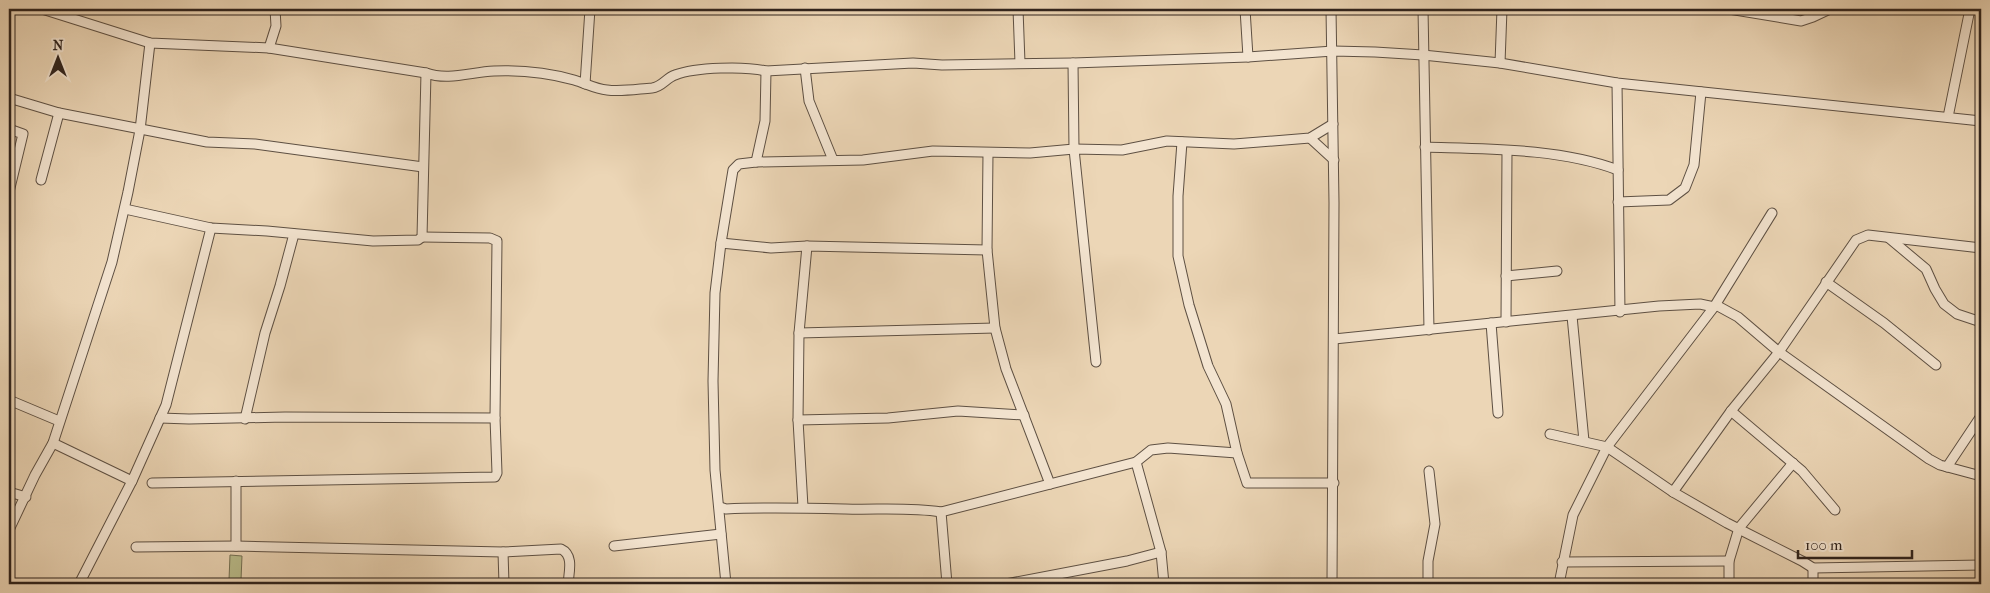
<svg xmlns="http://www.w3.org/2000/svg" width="1990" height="593" viewBox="0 0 1990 593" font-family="'IM FELL French Canon',serif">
<rect width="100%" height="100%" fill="#ecd6b6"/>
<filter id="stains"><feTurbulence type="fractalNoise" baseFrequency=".004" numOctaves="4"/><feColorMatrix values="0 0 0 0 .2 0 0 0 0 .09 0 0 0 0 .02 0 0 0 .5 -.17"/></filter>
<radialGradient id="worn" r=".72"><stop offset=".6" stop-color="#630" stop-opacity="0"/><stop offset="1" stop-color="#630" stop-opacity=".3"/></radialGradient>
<polygon fill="#babd8c" stroke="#747054" points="230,555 242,556 241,580 229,580"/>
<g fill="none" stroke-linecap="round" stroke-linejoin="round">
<defs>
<g id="street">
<path d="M42,9L150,43L269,48L426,73C448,81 471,72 494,71C520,70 549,73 574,80C585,83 595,89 607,90C621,92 638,89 652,88C662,87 666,78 675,75C696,67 745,66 766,71L913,63L942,65L1073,63L1248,57L1333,51L1375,52L1423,55L1500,63L1617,83L1981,121"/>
<polyline points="1018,9 1020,63"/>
<polyline points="1245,9 1248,57"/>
<polyline points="1331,9 1334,203 1332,584"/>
<polyline points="1423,9 1429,330"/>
<polyline points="1729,9 1801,21 1813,17 1830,9"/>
<polyline points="269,48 276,26 275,9"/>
<polyline points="1500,63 1502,9"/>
<polyline points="805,68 809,101 833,160"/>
<polyline points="1617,83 1620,312"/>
<polyline points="585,84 590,9"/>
<polyline points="9,98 59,113 207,142 255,144 423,167"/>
<polyline points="1948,117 1970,9"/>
<polyline points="9,129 23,134 9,192"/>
<polyline points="1310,138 1334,160"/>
<polyline points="1182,142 1178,196 1178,256 1189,305 1208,366 1226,404 1237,453 1247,483 1334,483"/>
<path d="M1425,147C1486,149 1560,148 1618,170"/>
<polyline points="988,153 987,250 995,328 1006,369 1050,484"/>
<polyline points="756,162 765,121 766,71"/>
<polyline points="41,180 59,113"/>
<polyline points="1618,202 1669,200 1685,188 1694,165 1701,92"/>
<polyline points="125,209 211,228 267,231 373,241 418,240 422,237 426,73"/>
<polyline points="1889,238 1926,269 1935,289 1944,304 1957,314 1981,322"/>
<polyline points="721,243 771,248 807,246 987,250"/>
<polyline points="1506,276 1557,271"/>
<polyline points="1826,282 1884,323 1936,365"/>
<polyline points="1572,316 1584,441"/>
<polyline points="1506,322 1507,151"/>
<polyline points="1491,323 1498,413"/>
<polyline points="799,333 995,328"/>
<polyline points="1334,339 1659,306 1700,304 1714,307 1716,305 1738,317 1779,352 1929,459 1940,465 1981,476"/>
<polyline points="1096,362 1074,149 1122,150 1167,141 1234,144 1310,138 1333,124"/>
<polyline points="9,400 59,421"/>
<polyline points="1731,411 1802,471 1835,510"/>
<polyline points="160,418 189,419 285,417 495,418"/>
<polyline points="245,419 265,333 280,286 294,234"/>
<polyline points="798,420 888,418 958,411 1024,415"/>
<polyline points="1550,434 1607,447 1673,492 1727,523 1802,561 1813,568 1981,565"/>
<polyline points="53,443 132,481"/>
<polyline points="1136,462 1161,552 1164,584"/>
<polyline points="1947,467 1981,416"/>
<polyline points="236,481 236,546"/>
<polyline points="152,483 495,477 497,473 495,418 497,241 490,238 422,237"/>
<polyline points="9,492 26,497"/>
<polyline points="1673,492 1731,411 1779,352 1856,240 1868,235 1981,248"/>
<path d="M720,507L726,509C766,507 805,508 845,509C877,510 909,507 941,512L1136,462L1151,450L1168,448L1237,453"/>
<polyline points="803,507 798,420 799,333 807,246"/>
<polyline points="941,512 947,584"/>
<polyline points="9,530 35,475 53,443 112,262 128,192 140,130 150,43"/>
<polyline points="614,546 721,534"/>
<path d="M136,547L236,546L503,552L561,549C574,555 569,572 568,584"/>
<polyline points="503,552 504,584"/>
<polyline points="1562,562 1729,561"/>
<polyline points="79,584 132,481 166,405 211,228"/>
<polyline points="726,584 715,470 713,381 715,293 721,243 733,170 739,164 756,162 863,160 933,151 1030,153 1074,149 1073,63"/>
<polyline points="1006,584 1127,561 1161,552"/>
<polyline points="1428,584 1428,561 1435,524 1429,471"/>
<polyline points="1559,584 1573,515 1607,447 1714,307 1772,213"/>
<polyline points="1729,584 1729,561 1739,528 1793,463"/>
<polyline points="1813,584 1813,568"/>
</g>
</defs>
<use href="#street" stroke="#5e5043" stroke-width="11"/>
<use href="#street" stroke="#f3e4d0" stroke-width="9"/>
</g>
<rect width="1990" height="593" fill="none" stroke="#ecd6b6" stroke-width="30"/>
<rect x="10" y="10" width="1970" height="573" fill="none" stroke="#2f231d" stroke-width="2.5"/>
<rect x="15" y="15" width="1960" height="563" fill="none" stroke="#2f231d"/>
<g transform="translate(58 58)" stroke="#f3e4d0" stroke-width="4" paint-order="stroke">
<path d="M0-4L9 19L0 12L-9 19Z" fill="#2f231d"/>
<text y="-8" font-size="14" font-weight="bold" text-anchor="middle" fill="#2f231d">N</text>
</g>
<path d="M1798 550v8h114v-8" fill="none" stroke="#2f231d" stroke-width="2.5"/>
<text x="1805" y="550" font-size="15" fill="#2f231d" stroke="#f3e4d0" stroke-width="4" paint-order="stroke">100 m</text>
<rect width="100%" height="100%" filter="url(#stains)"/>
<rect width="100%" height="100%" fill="url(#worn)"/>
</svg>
